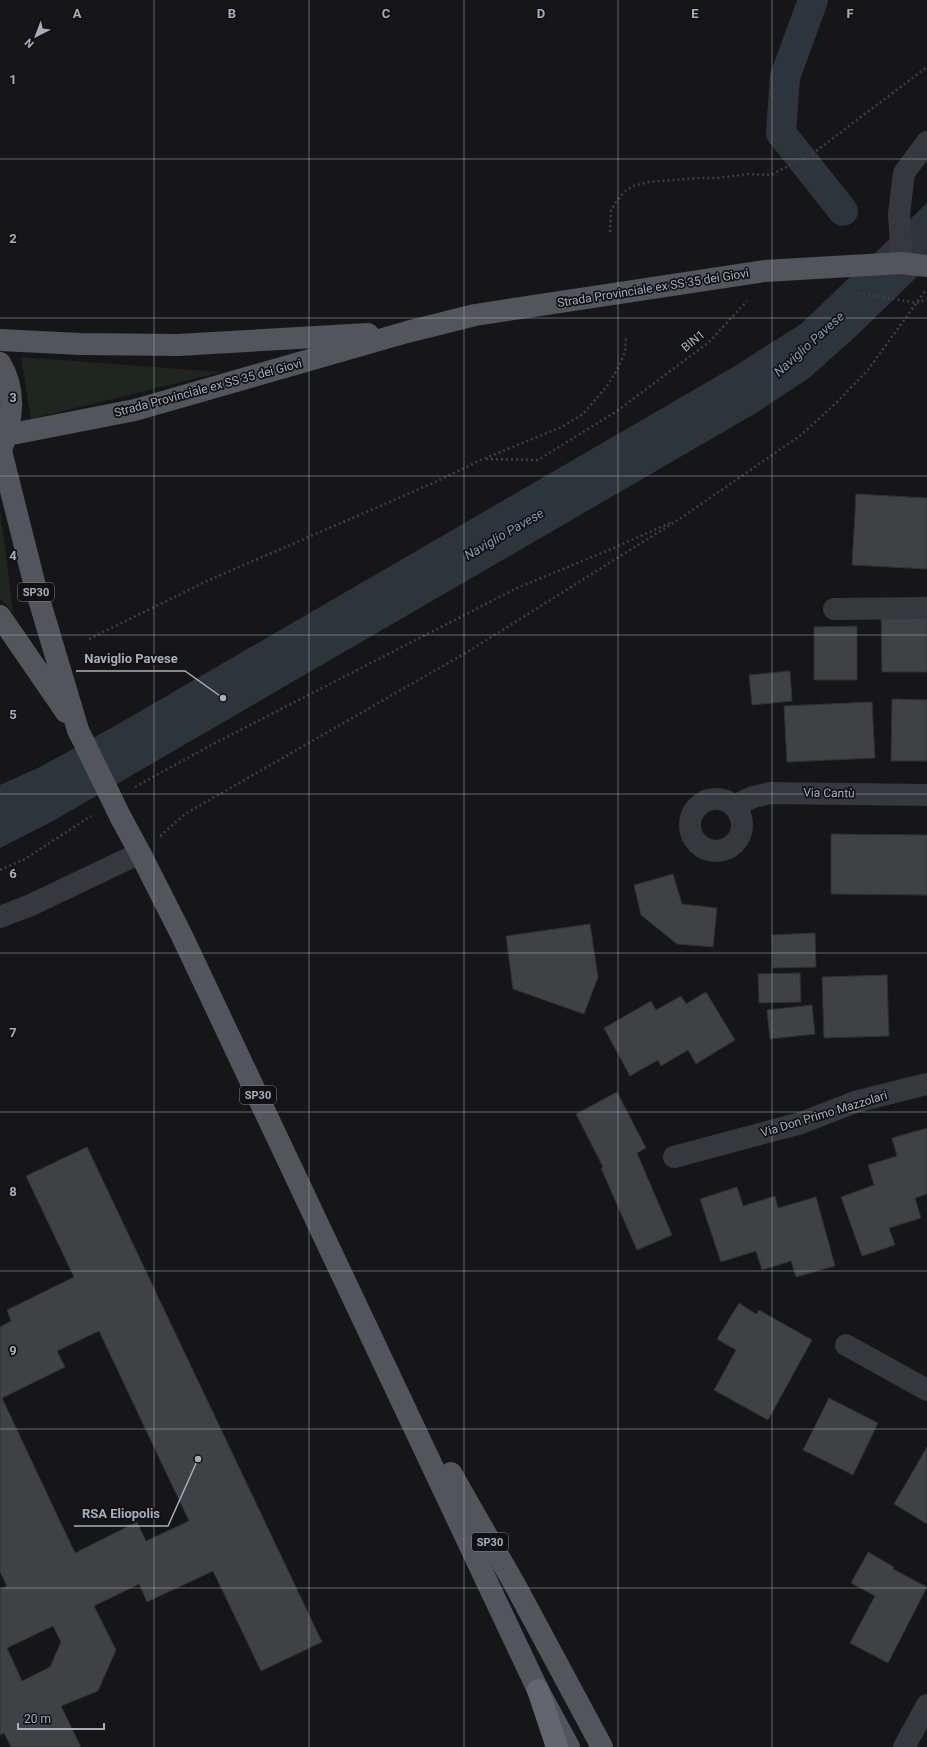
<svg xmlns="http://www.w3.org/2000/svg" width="927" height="1747" viewBox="0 0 927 1747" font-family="Roboto,sans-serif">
<rect width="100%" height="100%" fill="#161618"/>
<g fill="#1e261f">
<polygon points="21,357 221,372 31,419"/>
<polygon points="0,508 13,612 0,598"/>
</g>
<polygon fill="#2c353c" points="927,203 927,267 855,337 809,378 756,413 53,821 0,848 0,785 40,767 120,723 735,366 801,324"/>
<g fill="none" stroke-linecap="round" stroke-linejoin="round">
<polyline stroke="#2c353c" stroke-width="30" points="813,0 785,77 781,133 843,211"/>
</g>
<g fill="#404145" stroke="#303034" fill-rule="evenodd">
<polygon points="856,494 927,498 927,569 852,565"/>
<polygon points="927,612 927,672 882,672 881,613"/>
<polygon points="857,626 857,680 814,680 814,627"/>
<polygon points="790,671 792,701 752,705 749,675"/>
<polygon points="892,699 927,700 927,761 891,761"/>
<polygon points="872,702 875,758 787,762 784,706"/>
<polygon points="831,834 927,835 927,895 831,894"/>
<polygon points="673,874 682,904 717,908 713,947 677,944 641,915 634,885"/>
<polygon points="590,924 598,977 584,1014 513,989 506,936"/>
<polygon points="815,933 816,967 773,968 772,935"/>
<polygon points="800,973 801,1002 759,1003 758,974"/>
<polygon points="887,975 889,1036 824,1038 822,977"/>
<polygon points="706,992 735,1040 696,1064 688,1050 661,1066 658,1060 630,1076 604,1028 651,1001 656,1010 681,996 686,1004"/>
<polygon points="812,1005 815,1034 770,1039 767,1010"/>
<polygon points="617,1092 646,1148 637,1153 672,1235 637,1250 601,1168 603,1167 576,1114"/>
<polygon points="927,1128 927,1194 915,1198 921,1218 889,1228 895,1245 862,1256 841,1197 874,1185 868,1165 897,1156 892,1138"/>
<path d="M87,1147L322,1642L261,1671L213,1571L147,1602L139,1584L94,1606L116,1650L98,1691L61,1706L81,1747H11L4,1733L0,1735V1589L7,1586L0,1572V1327L11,1321L7,1310L74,1277L26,1176ZM99,1331L189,1521L146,1541L137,1522L75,1553L2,1398L65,1367L57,1351ZM53,1626L61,1642L50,1667L22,1681L7,1648Z"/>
<polygon points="737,1187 743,1206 775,1196 778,1208 816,1197 835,1266 796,1277 791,1261 762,1270 756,1251 721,1262 700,1199"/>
<polygon points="739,1303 756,1314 759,1310 812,1340 768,1420 714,1390 736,1350 717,1339"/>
<polygon points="829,1398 878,1423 853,1475 803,1450"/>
<polygon points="927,1447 927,1524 894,1504"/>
<polygon points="868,1552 894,1567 893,1569 927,1587 888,1663 850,1643 875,1596 851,1583"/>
</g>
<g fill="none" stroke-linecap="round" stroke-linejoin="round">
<g stroke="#3d3f44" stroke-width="2.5" stroke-dasharray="2 3" stroke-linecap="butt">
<polyline points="610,232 611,211 615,203 624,192 633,186 649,182 698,178 717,178 748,174 771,175 816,151 927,67"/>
<polyline points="858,293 917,303 927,299"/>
<polyline points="486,459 538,460 617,411 709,342 747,301"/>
<polyline points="89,639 207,581 431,484 483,459 562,427 583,414 607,386 617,370 625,352 626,337"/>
<polyline points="135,787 213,744 517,588 609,550 672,522"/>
<polyline points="160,836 185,814 469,651 681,518 801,435 835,404 868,370 925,291"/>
<polyline points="0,870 25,859 91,816"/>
</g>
<g stroke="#37383d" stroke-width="22">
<polyline points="902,263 899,214 904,173 927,142"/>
<polyline points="834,609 927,608"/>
<circle cx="716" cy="825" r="26"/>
<polyline points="734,806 753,797 771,793 927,795"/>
<polyline points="674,1157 801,1123 855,1102 927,1084"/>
<polyline points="846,1345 927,1390"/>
<polyline points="904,1747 927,1705"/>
</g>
<polyline stroke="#37383d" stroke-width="22" points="0,917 31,905 140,853"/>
<g stroke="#53555c" stroke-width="22">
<polyline points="0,340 81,344 178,345 368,334"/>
<path d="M0,363C16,389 13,420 2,447"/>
<polyline points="7,435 135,410 407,332 475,315 764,271 902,263 927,266"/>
<polyline points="1,451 35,586 78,730"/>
<polyline points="0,616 66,712"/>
<polyline points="121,818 140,853 182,936 538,1690 569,1747"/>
<polyline points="451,1473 515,1585 602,1747"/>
</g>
<polyline stroke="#63666e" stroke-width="22" points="538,1690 557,1747"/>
<polyline stroke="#53555c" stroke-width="22" points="78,730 121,818"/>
</g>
<path fill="none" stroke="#a8adb8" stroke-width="1" stroke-opacity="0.55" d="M154,0V1747M309,0V1747M464,0V1747M618,0V1747M772,0V1747M0,159H927M0,318H927M0,476H927M0,635H927M0,794H927M0,953H927M0,1112H927M0,1271H927M0,1429H927M0,1588H927"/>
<g text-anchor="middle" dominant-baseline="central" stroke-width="3.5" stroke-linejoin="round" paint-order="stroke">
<g fill="#111113" stroke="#7b7e86" stroke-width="1">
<rect x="18" y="583" width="36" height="18" rx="3"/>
<rect x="240" y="1086" width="36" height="18" rx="3"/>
<rect x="472" y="1533" width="36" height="18" rx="3"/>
</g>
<g font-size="11" font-weight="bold" fill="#a8adb8">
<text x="36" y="592">SP30</text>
<text x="258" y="1095">SP30</text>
<text x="490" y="1542">SP30</text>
</g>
<g font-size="12" fill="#a8adb8" stroke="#111113">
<text transform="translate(653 288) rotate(-9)">Strada Provinciale ex SS 35 dei Giovi</text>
<text transform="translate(693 341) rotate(-39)">BIN1</text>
<text transform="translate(208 388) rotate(-15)">Strada Provinciale ex SS 35 dei Giovi</text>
<text transform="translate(829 793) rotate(1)">Via Cantù</text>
<text transform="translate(824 1114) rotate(-17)">Via Don Primo Mazzolari</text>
</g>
<g font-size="13" font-style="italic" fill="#7f9bb3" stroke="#111113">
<text transform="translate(809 344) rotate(-42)">Naviglio Pavese</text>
<text transform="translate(504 534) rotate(-30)">Naviglio Pavese</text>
</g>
</g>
<g font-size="13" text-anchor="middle" font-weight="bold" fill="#a8adb8" stroke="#111113" stroke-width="3.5" stroke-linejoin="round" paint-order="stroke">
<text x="77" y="18">A</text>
<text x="232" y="18">B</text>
<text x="386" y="18">C</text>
<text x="541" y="18">D</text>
<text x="695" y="18">E</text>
<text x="850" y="18">F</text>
<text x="13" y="84">1</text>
<text x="13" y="243">2</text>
<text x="13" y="402">3</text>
<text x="13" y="560">4</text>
<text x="13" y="719">5</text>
<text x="13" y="878">6</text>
<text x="13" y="1037">7</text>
<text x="13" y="1196">8</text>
<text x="13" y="1355">9</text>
</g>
<path fill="none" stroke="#a8adb8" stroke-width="1.5" d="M223 698L185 671H76M198 1459L168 1526H74"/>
<g fill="#a8adb8" stroke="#111113" stroke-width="1.5">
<circle cx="223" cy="698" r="4"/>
<circle cx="198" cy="1459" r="4"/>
</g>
<g font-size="13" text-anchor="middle" font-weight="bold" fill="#a8adb8" stroke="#111113" stroke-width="3.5" stroke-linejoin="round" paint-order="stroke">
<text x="131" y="663">Naviglio Pavese</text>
<text x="121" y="1518">RSA Eliopolis</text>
</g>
<g transform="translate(36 36) rotate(222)" stroke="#111113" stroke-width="3" paint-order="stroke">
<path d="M0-3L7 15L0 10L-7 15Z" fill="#a8adb8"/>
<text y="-6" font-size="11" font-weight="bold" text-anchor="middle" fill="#a8adb8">N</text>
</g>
<path d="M18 1723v6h86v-6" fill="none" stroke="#a8adb8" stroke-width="2"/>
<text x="24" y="1723" font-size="12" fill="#a8adb8" stroke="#111113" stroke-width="3" paint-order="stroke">20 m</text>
</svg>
